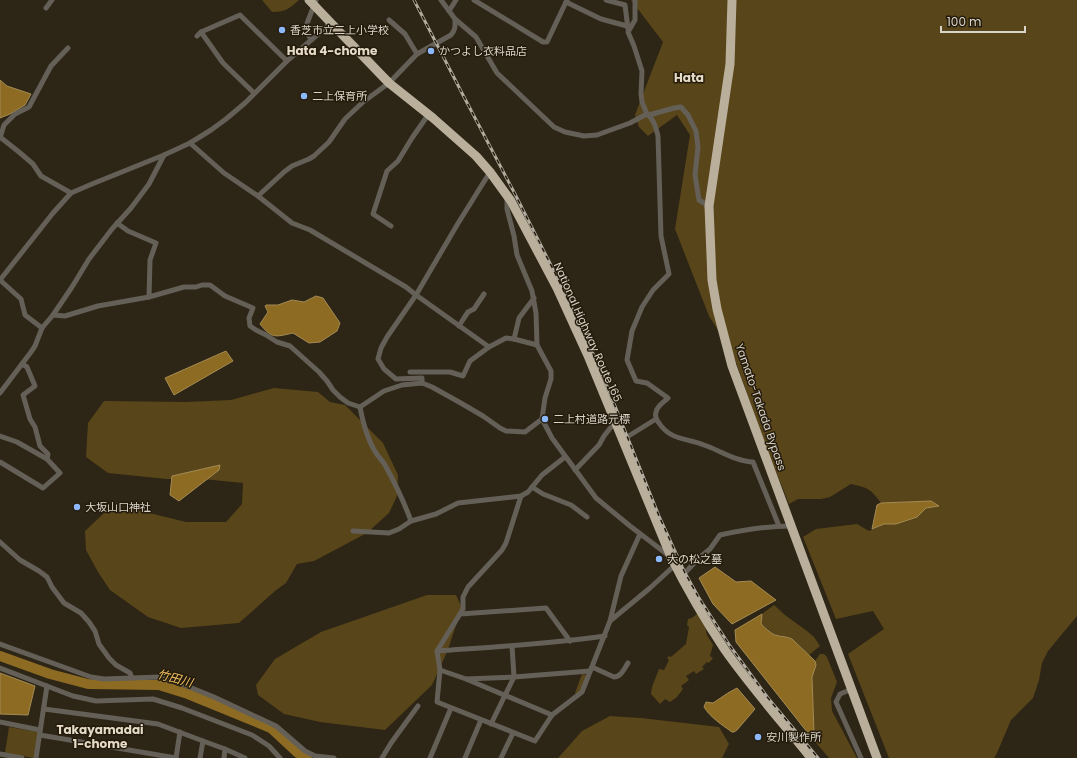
<svg xmlns="http://www.w3.org/2000/svg" width="1077" height="758" viewBox="0 0 1077 758" font-family="Poppins,'Noto Sans JP',sans-serif">
<rect width="100%" height="100%" fill="#2d2515"/>
<g fill="#59451a">
<path d="M262,0H299C289,9 285,12 272,12Z"/>
<path d="M631,0H1077V616L1048,651L1042,663L1039,680L1033,698L1011,720L997,753L994,758H889L848,654L884,629L873,611L836,619L803,537L816,529L857,524L869,531L884,524H896L917,517L926,508L938,506L931,501L881,503C870,488 868,488 851,484L830,497L821,499H798L789,504L762,436L733,354L709,316L675,229L690,135L677,115L648,136L639,127L635,115L663,42Z"/>
<polygon points="274,388 318,392 330,402 345,405 383,443 398,475 397,496 389,513 367,533 314,561 297,564 286,583 275,591 239,623 181,628 148,617 110,590 98,572 86,550 85,531 104,513 133,509 186,522 226,522 242,504 243,483 203,479 167,479 108,473 86,457 88,423 104,401 186,402 231,400"/>
<polygon points="427,595 456,595 462,608 447,652 432,685 385,730 320,722 284,714 258,695 256,685 275,659 321,632"/>
<polygon points="774,605 785,615 807,631 814,637 820,646 809,655 792,639 789,637 776,635 761,624 762,614"/>
<polygon points="698,613 705,626 707,635 713,645 710,656 713,658 709,663 707,662 702,667 704,669 696,674 694,671 686,676 689,680 681,686 683,689 677,697 670,702 665,699 660,704 651,694 652,687 659,669 664,670 669,660 667,658 669,656 671,657 686,644 689,627 687,625 688,619 692,618"/>
<polygon points="820,654 824,654 827,657 837,682 831,698 832,711 857,758 829,758 811,737 814,733 812,677 816,665 815,661"/>
<polygon points="582,674 587,675 582,692 576,694 575,693"/>
<polygon points="610,716 641,718 719,727 729,744 722,758 558,758 582,731"/>
<polygon points="9,727 38,732 34,758 5,753"/>
</g>
<g fill="#8d6b22" stroke="#a48b54">
<polygon points="0,80 7,86 31,94 25,105 10,114 0,118"/>
<path d="M316,296L323,298L340,323L337,331L320,342L309,343L293,333C275,337 272,339 260,324L268,312L265,306L266,305H278L292,300L304,302Z"/>
<polygon points="226,351 233,361 174,395 165,378"/>
<polygon points="220,465 219,470 179,501 170,495 172,476"/>
<polygon points="931,501 939,506 926,508 917,517 896,524 884,524 872,529 877,505 881,503"/>
<polygon points="715,567 736,582 751,581 776,600 732,624 713,604 699,578"/>
<path d="M762,614L761,624C765,628 770,632 775,635C781,637 787,636 792,639L815,661L816,665L812,677L814,733L811,737L736,642L735,630Z"/>
<polygon points="0,673 35,686 28,715 0,714"/>
<path d="M737,688L755,709L737,730L734,732H732C722,725 710,717 704,707L706,702L713,703L728,693Z"/>
</g>
<g fill="none" stroke-linecap="round" stroke-linejoin="round">
<polyline stroke="#8d6b22" stroke-width="10" points="0,656 50,674 88,684 159,685 188,694 271,728 298,753 307,758"/>
<g stroke="#646058" stroke-width="5">
<polyline points="441,0 455,19 476,37 497,73 554,127 565,132 584,136 597,135 630,123 647,114"/>
<polyline points="474,0 543,42 547,42 567,0"/>
<polyline points="606,0 625,5 628,29"/>
<path d="M635,0V20L628,32L634,46L642,71L641,94L642,102L647,114C654,119 656,128 658,136L661,236L669,274L653,290L642,307L632,331L627,360L636,381L647,383L668,398C664,402 657,406 656,412C655,415 656,420 659,423C670,440 686,438 704,445C719,450 737,462 753,462L779,526"/>
<polyline points="566,2 601,19 627,26"/>
<polyline points="46,8 52,0"/>
<polyline points="449,11 456,0"/>
<polyline points="389,20 405,34 417,54"/>
<polyline points="201,32 223,63 254,93"/>
<polyline points="197,36 201,32 240,15 287,61"/>
<polyline points="311,40 306,30 306,26 316,0"/>
<polyline points="649,115 674,108 681,107 688,115 696,131 698,147 695,175 699,200 709,206"/>
<polyline points="0,137 19,152 33,164 41,176 71,193"/>
<polyline points="0,138 4,125 15,114 29,107 51,66 68,48"/>
<polyline points="190,143 224,173 258,196 292,223 310,230 406,287 416,295 489,347 506,338 514,339 519,318 534,298"/>
<path d="M258,196L284,172L292,166L309,159L314,156L329,142L345,119L363,102L389,83L417,54L451,35C456,29 455,26 455,19"/>
<polyline points="507,198 507,209 514,236 517,255 532,291 536,313 537,345 551,371 551,379 545,398 542,419 552,438 596,498 630,526 668,555"/>
<polyline points="391,226 373,214 387,171 398,161 412,138 428,115"/>
<polyline points="0,280 53,213 71,193 92,184 164,155 190,143 211,130 226,119 245,103 288,60 331,23"/>
<polyline points="149,297 184,287 196,287 202,285 210,285 225,296 253,308 249,318 250,326 256,330 266,335 277,342 290,346 319,372 327,381 333,390 340,397 348,403 360,407 384,391 402,385 422,383 432,387 459,402 483,416 500,428 506,431 525,432 542,419"/>
<polyline points="53,315 65,316 98,306 149,297 150,260 156,243 128,231 117,223"/>
<polyline points="459,326 464,318 468,312 474,309 484,294"/>
<polyline points="42,328 53,315 72,287 89,259 112,229 131,208 149,184 164,155"/>
<polyline points="514,339 537,345"/>
<polyline points="22,364 27,367 35,386 23,395 30,419 35,427 40,446 48,454 47,459"/>
<polyline points="410,372 450,372 463,376 470,361 489,347"/>
<polyline points="422,383 422,378 396,379 384,369 378,359 381,348 387,337 416,295 457,225 490,172"/>
<polyline points="0,393 31,352 35,346 42,328 25,315 21,299 0,280"/>
<path d="M360,407C363,423 367,439 376,453C379,458 383,461 385,465C395,483 404,502 411,521"/>
<polyline points="0,436 17,442 47,459 60,473 43,488 0,462"/>
<polyline points="622,438 627,437 656,419"/>
<polyline points="575,470 599,445 604,436 615,422"/>
<polyline points="532,487 543,494 571,505 587,517"/>
<polyline points="353,531 389,533 399,529 411,521 436,514 458,503 521,496 528,492 542,475 565,457"/>
<polyline points="640,534 621,576 610,621 650,588 675,565"/>
<polyline points="0,542 20,560 39,571 47,577 52,587 64,603 81,613 89,622 95,631 99,644 109,658 116,665 130,673 132,678"/>
<path d="M681,577L699,558L710,549L720,535C743,530 767,526 791,526"/>
<polyline points="460,614 463,609 463,597 468,587 502,550 506,543 521,496"/>
<polyline points="570,641 546,608 460,614 437,651 440,670 437,702 535,741 552,715 582,692 610,621"/>
<polyline points="0,644 91,677 104,679 160,677 177,682 214,697 276,726 305,751 315,756 334,758"/>
<path d="M437,651C493,647 549,644 605,636"/>
<path d="M592,667L614,677C621,677 624,669 628,663"/>
<polyline points="0,668 73,696 96,701 153,699 182,708 252,735 269,746 280,758"/>
<polyline points="440,670 466,679 552,715"/>
<polyline points="466,679 514,677 590,671"/>
<polyline points="852,689 840,694 836,702 861,758"/>
<polyline points="44,709 158,724 203,741"/>
<polyline points="0,722 40,730"/>
<polyline points="491,724 514,677 512,646"/>
<polyline points="40,735 176,758"/>
<polyline points="225,749 245,758"/>
<polyline points="0,754 22,758"/>
<polyline points="36,758 47,686"/>
<polyline points="176,758 180,732"/>
<polyline points="200,758 203,741 225,749 224,758"/>
<polyline points="382,758 391,743 418,706"/>
<polyline points="430,758 451,708"/>
<polyline points="465,758 481,720"/>
<polyline points="501,758 513,733"/>
</g>
<g stroke="#baaf9b" stroke-width="9">
<path d="M309,0L331,23L389,83L433,118L476,156L490,172L511,201L557,288L589,358L671,557C687,589 705,620 725,650C751,687 782,722 811,758"/>
<polyline points="732,0 730,64 709,206 712,280 717,309 732,366 877,758"/>
</g>
<defs>
<polyline id="rail" points="414,0 463,95 515,194 561,285 601,371 659,516 685,573 699,598 730,646 768,698 818,758"/>
</defs>
<use href="#rail" stroke="#b1ab9f" stroke-width="3"/>
<use href="#rail" stroke="#241b0c" stroke-width="1.5" stroke-dasharray="4.5" stroke-linecap="butt"/>
</g>
<g fill="#8db9fc" stroke="#241b0c" stroke-width="1.5">
<circle cx="282" cy="30" r="4"/>
<circle cx="431" cy="51" r="4"/>
<circle cx="304" cy="96" r="4"/>
<circle cx="545" cy="419" r="4"/>
<circle cx="77" cy="507" r="4"/>
<circle cx="659" cy="559" r="4"/>
<circle cx="758" cy="737" r="4"/>
</g>
<g text-anchor="middle" dominant-baseline="central" stroke-width="3" stroke-linejoin="round" paint-order="stroke">
<g font-size="11" fill="#dad5ca" stroke="#241b0c" text-anchor="start">
<text x="290" y="30">香芝市立二上小学校</text>
<text x="439" y="51">かつよし衣料品店</text>
<text x="312" y="96">二上保育所</text>
<text x="553" y="419">二上村道路元標</text>
<text x="85" y="507">大坂山口神社</text>
<text x="667" y="559">大の松之墓</text>
<text x="766" y="737">安川製作所</text>
</g>
<g font-size="11" fill="#dad5ca" stroke="#241b0c">
<text transform="translate(588 332) rotate(66)">National Highway Route 165</text>
<text transform="translate(761 407) rotate(71)">Yamato-Takada Bypass</text>
</g>
<g font-size="12" font-weight="bold" fill="#e6dbc6" stroke="#241b0c">
<text x="332" y="50">Hata 4-chome</text>
<text x="689" y="77">Hata</text>
<text x="100" y="729">Takayamadai<tspan x="100" dy="14">1-chome</tspan></text>
</g>
<g font-size="12" font-style="italic" fill="#f4c362" stroke="#241b0c">
<text transform="translate(175 678) rotate(15)">竹田川</text>
</g>
</g>
<path d="M941 26v6h84v-6" fill="none" stroke="#dad5ca" stroke-width="2"/>
<text x="947" y="26" font-size="12" fill="#dad5ca" stroke="#241b0c" stroke-width="3" paint-order="stroke">100 m</text>
</svg>
